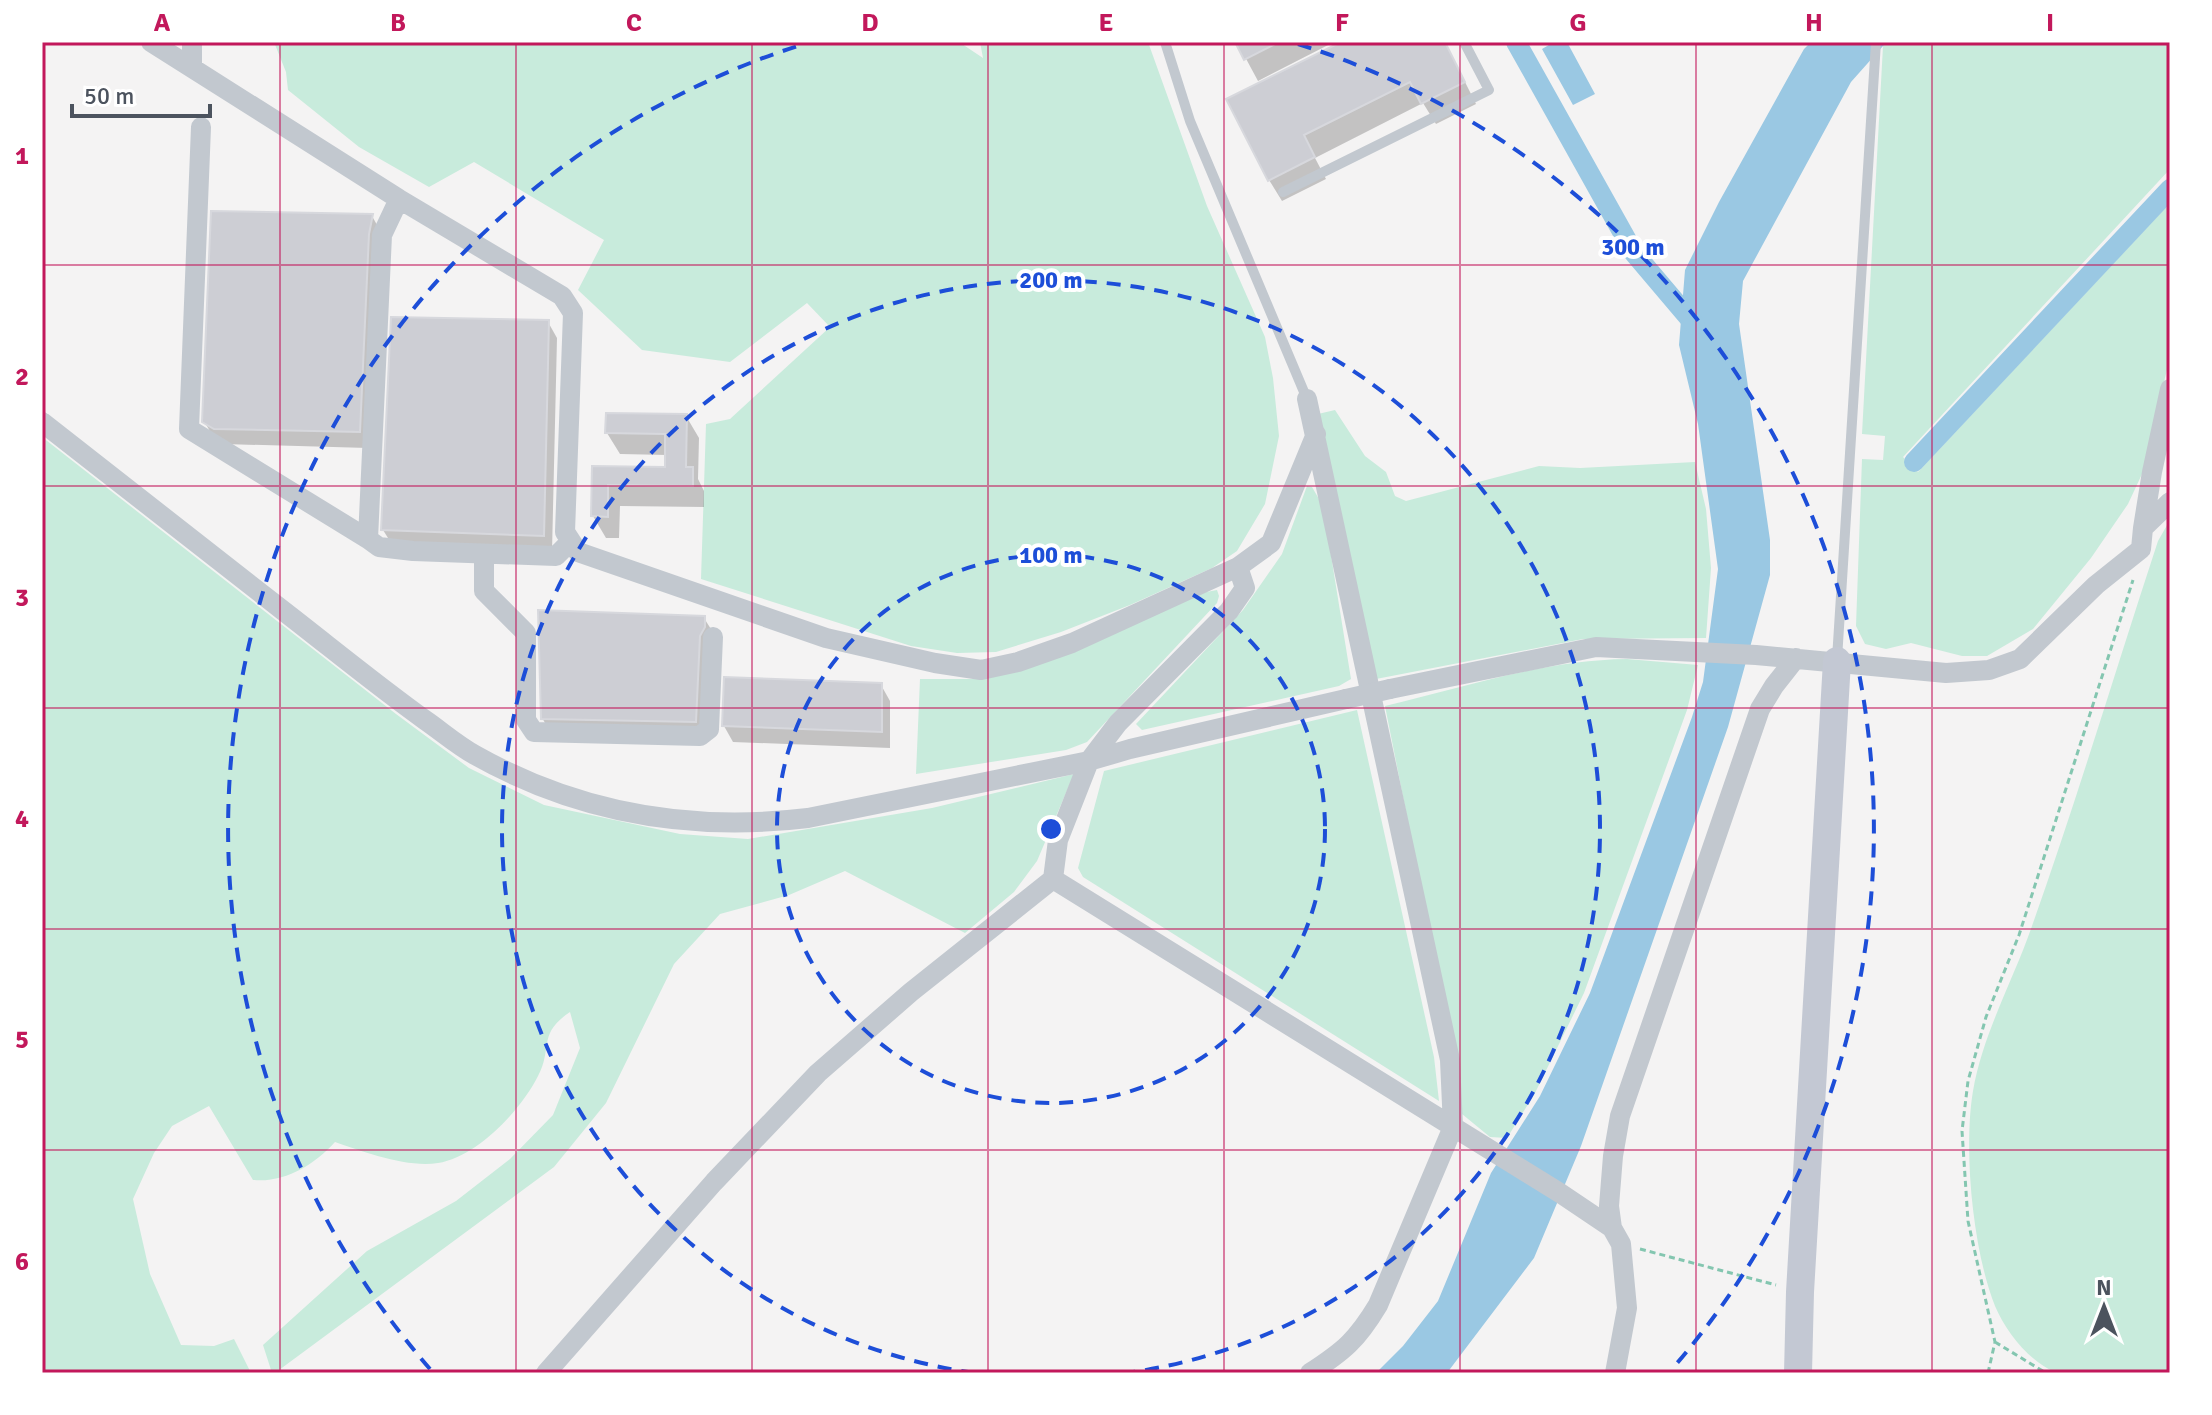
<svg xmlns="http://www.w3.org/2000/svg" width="2212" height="1415" viewBox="0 0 2212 1415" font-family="Signika,sans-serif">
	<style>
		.green { fill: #c8ebdc }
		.water { fill: #9ac8e3 }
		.shadow { fill: #0003 }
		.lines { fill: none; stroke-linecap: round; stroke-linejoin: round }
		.canal { stroke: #9ac8e3; stroke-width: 20 }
		.building { fill: #cdced4; stroke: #d7d8dd; stroke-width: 2 }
		.path { stroke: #84c6b0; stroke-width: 3; stroke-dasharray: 6 4; stroke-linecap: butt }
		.lane { stroke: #c2c8cf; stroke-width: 10 }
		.street { stroke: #c2c8cf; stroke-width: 20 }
		.secondary { stroke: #c3c8d3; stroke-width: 28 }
		.street-bridge { stroke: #c2c8cf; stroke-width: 20 }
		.grid { fill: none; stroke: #c2185b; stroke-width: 2; stroke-opacity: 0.55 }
		.ring { fill: none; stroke: #1d4ed8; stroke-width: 4; stroke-dasharray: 14 10 }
		.centre { fill: #1d4ed8; stroke: #fff; stroke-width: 4 }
		.ring-label { font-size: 24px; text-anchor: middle; font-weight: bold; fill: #1d4ed8; stroke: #fff; stroke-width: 8; stroke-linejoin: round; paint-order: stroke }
		.neatline { fill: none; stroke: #c2185b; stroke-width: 3 }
		.grid-label { font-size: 26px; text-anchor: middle; font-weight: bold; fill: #c2185b }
	</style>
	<rect width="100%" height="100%" fill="#f4f3f3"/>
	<!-- green -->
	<path class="green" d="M274,42H959L983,58L980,42H1148L1207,206L1265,337L1273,378L1279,436L1265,504L1237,551L1212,568L1130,605L1061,632L996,652L957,653L911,646L701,579L706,424L730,419L830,327L807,303L730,362L642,350L578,290L604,240L474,162L429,187L359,147L288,90L286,72Z
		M1889,42H2170V169L1903,457L1918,472L2170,203V357L2142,474L2128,504L2091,558L2033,629L1987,656H1962L1911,643L1886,649L1865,644L1856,626L1862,459L1883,460L1885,436L1862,434L1883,46Z
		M1335,410L1365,456L1386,472L1395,496L1406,501L1539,466L1580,468L1695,462L1706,509L1711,568L1706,638L1583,639L1376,679L1318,414Z
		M42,437L396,714L469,768L544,805L680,834L748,839L932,808L1074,774L1037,861L1014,892L965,933L845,871L789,895L720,914L674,964L606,1103L554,1167L275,1373H272L263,1345L367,1251L456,1201L510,1159L553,1115L580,1048L570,1012C537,1034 553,1048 538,1076C521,1110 477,1157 438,1163C407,1168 364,1152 335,1142C314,1165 285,1183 253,1180L209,1106L172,1126L154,1153L133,1199L150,1274L181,1345L214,1346L234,1339L251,1373H42Z
		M1307,486L1312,487L1323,506L1351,679L1339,686L1142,730L1136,724L1243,610L1282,554Z
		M2170,520V1373C2149,1373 2069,1378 2055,1372C2029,1361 2006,1332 1995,1306C1973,1251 1963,1150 1973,1091C1983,1033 2013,981 2032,926C2077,799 2116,669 2158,541Z
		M1217,590L1219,596L1217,603L1087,742L1066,750L916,774L920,679H984L1201,593Z
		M1627,659L1698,665L1687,710L1584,993L1535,1093L1507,1138L1490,1137L1462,1114L1440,983L1385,706C1464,687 1545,660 1627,659Z
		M1357,710L1434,1057L1439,1101L1083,877L1078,868L1104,771Z"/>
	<!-- water -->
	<path class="water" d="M1554,42H1567L1595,94L1573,105L1542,49Z
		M1811,42H1889L1883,46L1851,82L1743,281L1739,324L1770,540V575L1728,727L1581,1146L1534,1258L1447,1373H1376L1403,1346L1438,1301L1491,1173L1540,1096L1590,993L1692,717L1703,682L1718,569L1698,424L1679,345L1685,270L1719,202L1804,49Z"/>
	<!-- shadow -->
	<path class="shadow" d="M1237,42H1334L1258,81Z
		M1345,42H1445L1476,104L1436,124L1423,103L1315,158L1326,179L1282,201L1269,180Z
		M372,216L381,232L368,448L224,444L214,438L204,421Z
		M548,322L557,338L552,552L393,546L383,530Z
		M686,416L699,438L698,479L704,491V507L620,506L619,538H606L593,516L594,468L667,469V455L620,454L607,433Z
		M704,618L714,634L704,738L552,735L541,716Z
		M881,685L890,701V748L733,742L724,726Z"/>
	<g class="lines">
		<!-- canal -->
		<path class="canal" d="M1516,42L1634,253L1695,325
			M1914,462L2170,189"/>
	</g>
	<!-- building -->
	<path class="building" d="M1235,42H1279L1244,60Z
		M1341,42H1445L1465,82L1421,104L1410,82L1304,135L1315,157L1268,181L1226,99Z
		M211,211L373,214L369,234L360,432L214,429L202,422Z
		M391,317L549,320L544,536L381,530Z
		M606,413L687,414L686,467H693V486L608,485V517L591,516L592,466L665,467V434L605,433Z
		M538,610L705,616V627L700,636L696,722L541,719Z
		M724,677L882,683V732L722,726Z"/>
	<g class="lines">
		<!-- path -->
		<path class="path" d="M1640,1249L1776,1285
			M1995,1342L2046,1373
			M1988,1373L1995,1342L1968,1221L1962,1131L1968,1081L1986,1017L2019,935L2133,580"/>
		<!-- lane -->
		<path class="lane" d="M1165,42L1190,121L1307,399
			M1283,192L1489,90L1464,42
			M1837,659L1876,42"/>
		<!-- street -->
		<path class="street" d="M151,42L399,199L562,296L573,313L565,532L578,552L826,638L935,663L981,670L1018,662L1072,643L1238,567L1271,543L1316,434
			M192,42V68
			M201,127L189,429L368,539
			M399,199L382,235L368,539L379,547L413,551L556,556L571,541
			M1307,399L1450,1060L1453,1127L1378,1305C1357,1340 1344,1351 1310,1373
			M42,422C125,487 208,552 290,616C335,651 379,687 425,720C441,731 457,745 475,755C578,813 691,832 808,818L1089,761L1130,749L1346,699
			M2143,528L2152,472L2170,389
			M484,554V591L526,633V720L534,732L700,736L709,729L713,637
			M1390,689L1596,647L1756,655L1946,673L1989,670L2020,659L2096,585L2141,549L2143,528L2170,502
			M1053,879L1560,1193L1612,1228
			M546,1373L714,1182L818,1073L911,992L1053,879L1058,840L1089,761L1118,723L1229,611L1245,588L1238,567
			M1615,1373L1627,1308L1621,1244L1612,1228L1609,1206L1613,1156L1620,1116L1760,709L1774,686L1796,658"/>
		<!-- secondary -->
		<path class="secondary" d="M1798,1373L1800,1292L1837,661"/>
		<!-- street-bridge -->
		<path class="street-bridge" d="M1346,699L1390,689"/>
	</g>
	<!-- grid -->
	<path class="grid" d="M280,42V1373M516,42V1373M752,42V1373M988,42V1373M1224,42V1373M1460,42V1373M1696,42V1373M1932,42V1373M42,265H2170M42,486H2170M42,708H2170M42,929H2170M42,1150H2170"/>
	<!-- distance rings -->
	<g class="ring">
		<circle cx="1051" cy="829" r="274"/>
		<path d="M975 1373A549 549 0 1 1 1127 1373"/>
		<path d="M430 1369A823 823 0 0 1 804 44M1298 44A823 823 0 0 1 1672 1369"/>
	</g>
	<circle cx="1051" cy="829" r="12" class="centre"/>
	<g class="ring-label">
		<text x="1633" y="255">300 m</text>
		<text x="1051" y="288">200 m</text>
		<text x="1051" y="563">100 m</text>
	</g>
	<!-- border -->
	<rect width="2212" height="1415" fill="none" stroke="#ffffff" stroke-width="88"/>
	<!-- north arrow -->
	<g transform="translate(2104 1307)" stroke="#ffffff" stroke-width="6" paint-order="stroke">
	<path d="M0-6L14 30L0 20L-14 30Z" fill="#4c535e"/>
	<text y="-12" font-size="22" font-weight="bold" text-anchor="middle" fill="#4c535e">N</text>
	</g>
	<!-- scale -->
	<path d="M72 104v12h138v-12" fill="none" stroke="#4c535e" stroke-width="4"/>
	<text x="84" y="104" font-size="24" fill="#4c535e" stroke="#ffffff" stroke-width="6" paint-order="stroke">50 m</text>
	<rect x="44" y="44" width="2124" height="1327" class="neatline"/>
	<g class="grid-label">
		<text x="162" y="31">A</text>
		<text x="398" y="31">B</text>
		<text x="634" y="31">C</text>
		<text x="870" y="31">D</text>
		<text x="1106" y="31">E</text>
		<text x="1342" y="31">F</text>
		<text x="1578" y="31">G</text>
		<text x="1814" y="31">H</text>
		<text x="2050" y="31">I</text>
		<text x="22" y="164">1</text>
		<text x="22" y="385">2</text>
		<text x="22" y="606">3</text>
		<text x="22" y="827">4</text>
		<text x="22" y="1048">5</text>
		<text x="22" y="1270">6</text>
	</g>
</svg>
